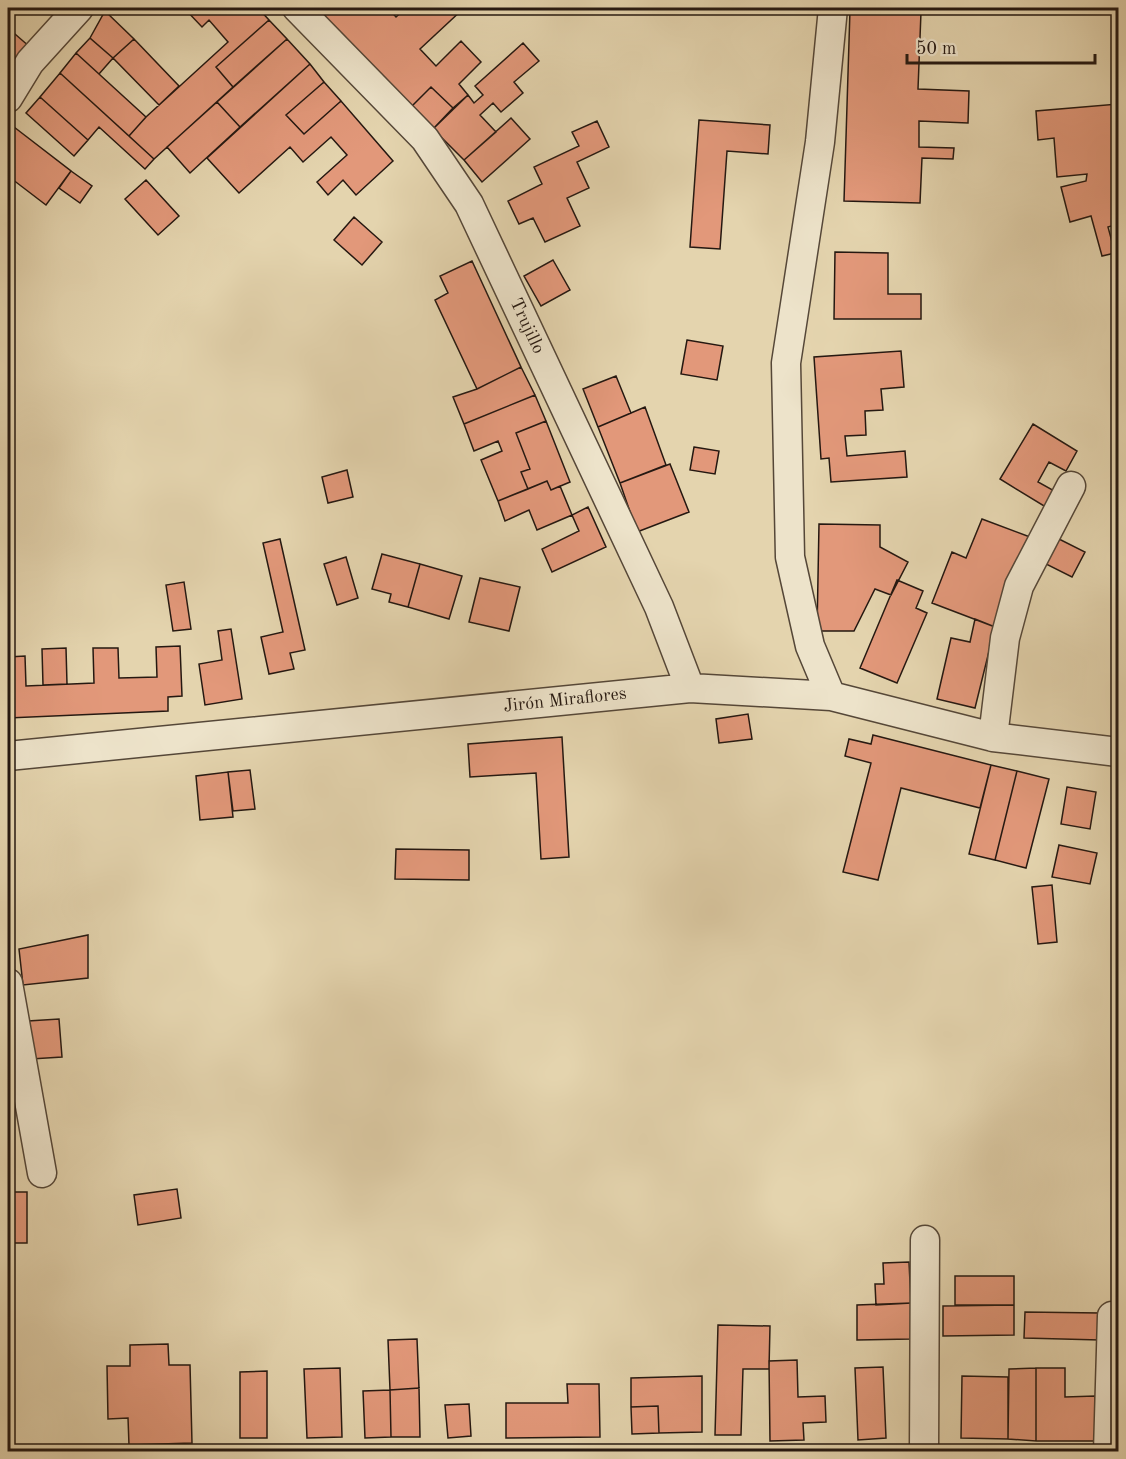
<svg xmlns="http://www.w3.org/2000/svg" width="1126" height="1459" viewBox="0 0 1126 1459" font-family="'Old Standard TT',serif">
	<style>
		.building { fill: #e2987a; stroke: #251811; stroke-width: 1.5 }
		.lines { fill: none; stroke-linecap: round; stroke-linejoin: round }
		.minor-casing { stroke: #554738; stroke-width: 31 }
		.minor { stroke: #ede3ca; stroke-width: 28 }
		.labels { text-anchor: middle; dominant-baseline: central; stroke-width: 4.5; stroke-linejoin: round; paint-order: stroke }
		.street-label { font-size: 18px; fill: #251811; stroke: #ede3ca }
	</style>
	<rect width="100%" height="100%" fill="#e4d4ae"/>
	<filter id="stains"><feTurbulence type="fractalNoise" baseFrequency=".00333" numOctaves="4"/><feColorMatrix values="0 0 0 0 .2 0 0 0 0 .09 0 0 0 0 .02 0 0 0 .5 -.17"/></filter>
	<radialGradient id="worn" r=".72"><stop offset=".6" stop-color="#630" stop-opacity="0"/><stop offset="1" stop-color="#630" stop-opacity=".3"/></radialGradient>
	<!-- building -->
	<path class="building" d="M184,8H258L269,20L216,67L233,87L154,159L129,136L146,117L228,42L209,20L202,27Z
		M333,8H388L396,17L406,8H464L420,49L436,66L461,41L481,62L459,84L468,95L453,108L431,87L411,107L324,16Z
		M850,10L921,12L918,89L969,91L968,123L919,121V147L954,148L953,159L922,158L920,203L844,201Z
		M105,11L134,39L113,58L90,38Z
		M269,20L287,39L233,87L216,67Z
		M8,28L30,47L8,74Z
		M90,38L113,58L99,74L76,53Z
		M134,39L179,86L159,105L113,58Z
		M287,39L310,64L240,127L217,102Z
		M523,43L539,61L514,82L523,93L501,112L493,103L480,115L496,132L464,160L433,129L468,95L474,103L483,95L475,86Z
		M76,53L146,117L129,136L60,73Z
		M310,64L324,82L286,115L304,134L341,101L393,161L356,195L343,180L328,195L317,182L347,155L331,137L303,162L290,147L239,193L207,158Z
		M60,73L154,159L145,169L99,127L88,140L40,97Z
		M324,82L341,101L304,134L286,115Z
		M431,87L453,108L433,129L411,107Z
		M40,97L88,140L74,156L26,113Z
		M217,102L240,127L190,173L167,147Z
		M1118,104V224L1108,227L1115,253L1102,256L1091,216L1070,222L1061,187L1086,181L1087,174L1057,177L1054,138L1038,140L1036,111Z
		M511,118L530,139L482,182L464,160Z
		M699,120L770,125L768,154L727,151L720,249L690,247Z
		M597,121L609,147L577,162L589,188L567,198L580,226L545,242L533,218L519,224L508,201L542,184L534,167L579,146L572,132Z
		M14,127L71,171L46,205L8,176V136Z
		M71,171L92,186L80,203L59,188Z
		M146,180L179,216L158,235L125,199Z
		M354,217L382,242L362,265L334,240Z
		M835,252L888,253V294H921V319H834Z
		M553,260L570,290L541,306L524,276Z
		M472,261L521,367L477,389L435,300L448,293L440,276Z
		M687,340L723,346L717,380L681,374Z
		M901,351L904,387L881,389L883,410L865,411L866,435L845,436L847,456L905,451L907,477L831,482L829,458L821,459L814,357Z
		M521,367L535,395L464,424L453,397L477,389Z
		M616,376L631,413L598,427L583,389Z
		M535,395L546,421L516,433L530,469L521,472L528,489L498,501L481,460L502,451L498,441L474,451L464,424Z
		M645,407L666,465L620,483L598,427Z
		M546,421L570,482L551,490L547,481L528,489L521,472L530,469L516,433Z
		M1033,424L1077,451L1066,471L1049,462L1038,482L1058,493L1049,509L1000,479Z
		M694,447L719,451L715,474L690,470Z
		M670,464L689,512L637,532L620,483Z
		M347,470L353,497L328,503L322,477Z
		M547,481L551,490L560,486L572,515L537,530L529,510L505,521L498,501Z
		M588,507L606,547L552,572L542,549L579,531L572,515Z
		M982,519L1030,537L995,627L932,603L952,552L966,558Z
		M819,524L880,525V547L908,562L891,595L875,589L854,631H817Z
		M1055,537L1085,552L1072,577L1042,562Z
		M280,539L305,650L290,653L294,669L269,674L261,637L283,632L263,543Z
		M382,554L420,564L408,607L389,602L391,594L372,589Z
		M346,557L358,598L337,605L324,564Z
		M420,564L462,576L449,619L408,607Z
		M480,578L520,587L509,631L469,622Z
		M897,580L923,591L916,608L927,613L897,683L860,668Z
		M184,582L191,629L173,631L166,585Z
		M975,619L995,627L975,708L937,699L951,638L970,642Z
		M231,629L242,699L205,705L199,664L222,660L218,631Z
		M180,646L182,696L168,697V711L8,718V657L25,656L26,686L94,683L93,648H118L119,678L157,677L156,647Z
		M66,648L67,684L43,685L42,649Z
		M748,714L752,739L719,743L716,719Z
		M873,735L991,765L980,808L901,788L878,880L843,872L871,763L845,756L849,739L871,744Z
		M562,737L569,857L541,859L536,773L470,777L468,744Z
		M991,765L1017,771L995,860L969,854Z
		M250,770L255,809L233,811L228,772Z
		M1017,771L1049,779L1026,868L995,860Z
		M228,772L233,817L200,820L196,776Z
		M1067,787L1096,792L1090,829L1061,824Z
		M1059,845L1097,853L1090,884L1052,877Z
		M396,849L469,850V880L395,879Z
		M1052,885L1057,942L1038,944L1032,887Z
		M88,935V978L23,985L19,949Z
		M59,1019L62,1057L31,1059L28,1021Z
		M177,1189L181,1218L138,1225L134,1195Z
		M8,1192H27V1243H8Z
		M909,1262L911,1303L876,1305L875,1284H884L883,1263Z
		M955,1276H1014V1305H955Z
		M911,1303V1339L857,1340V1305Z
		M1014,1305V1335L943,1336V1306Z
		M1025,1312L1100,1313V1340L1024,1338Z
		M718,1325L770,1326L769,1369H743L741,1435H715Z
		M417,1339L419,1388L390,1390L388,1340Z
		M168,1344L169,1365H190L192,1443L129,1445L128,1418L108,1419L107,1366H130V1345Z
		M797,1360L798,1397L825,1396L826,1422L803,1423L804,1440L770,1441L769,1361Z
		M883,1367L886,1438L858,1440L855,1368Z
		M340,1368L342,1437L307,1438L304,1369Z
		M1036,1368H1065V1397L1095,1396V1441H1036Z
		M1036,1368V1441L1008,1439L1009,1369Z
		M267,1371V1438H240V1372Z
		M702,1376V1432L659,1433L658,1406L631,1407V1378Z
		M962,1376L1008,1377V1439L961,1438Z
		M567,1384H599L600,1437L506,1438V1403H568Z
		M419,1388L420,1437H391L390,1390Z
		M390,1390L391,1437L365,1438L363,1391Z
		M469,1404L471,1436L448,1438L445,1405Z
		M658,1406L659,1433L632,1434L631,1407Z"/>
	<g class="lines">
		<!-- minor casing -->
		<g class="minor-casing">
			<path id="minor" d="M297,8L425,139L469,204L659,607L690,688
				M8,98L30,62L79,8
				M831,696L810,646L790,557L786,363L820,142L833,8
				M993,737L1005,638L1019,586L1071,486
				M8,756L690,688L831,696L993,737L1118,752
				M8,983L42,1173
				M924,1452L925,1240
				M1108,1452L1112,1316"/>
		</g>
		<!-- minor -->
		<use href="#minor" class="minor"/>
	</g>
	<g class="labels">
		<!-- street labels -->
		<g class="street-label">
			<text transform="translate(527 326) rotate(65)">Trujillo</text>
			<text transform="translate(565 700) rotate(-6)">Jirón Miraflores</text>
		</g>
	</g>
	<!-- margin -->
	<rect width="1126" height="1459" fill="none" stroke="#e4d4ae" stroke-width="30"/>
	<rect x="9" y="9" width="1108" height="1441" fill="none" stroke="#251811" stroke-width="3"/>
	<rect x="15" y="15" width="1096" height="1429" fill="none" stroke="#251811" stroke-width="1.5"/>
	<!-- scale -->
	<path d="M907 54v9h188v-9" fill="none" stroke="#251811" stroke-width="3"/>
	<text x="916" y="54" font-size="18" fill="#251811" stroke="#ede3ca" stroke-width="4.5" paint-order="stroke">50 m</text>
	<rect width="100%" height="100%" filter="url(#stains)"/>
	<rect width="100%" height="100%" fill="url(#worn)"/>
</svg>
